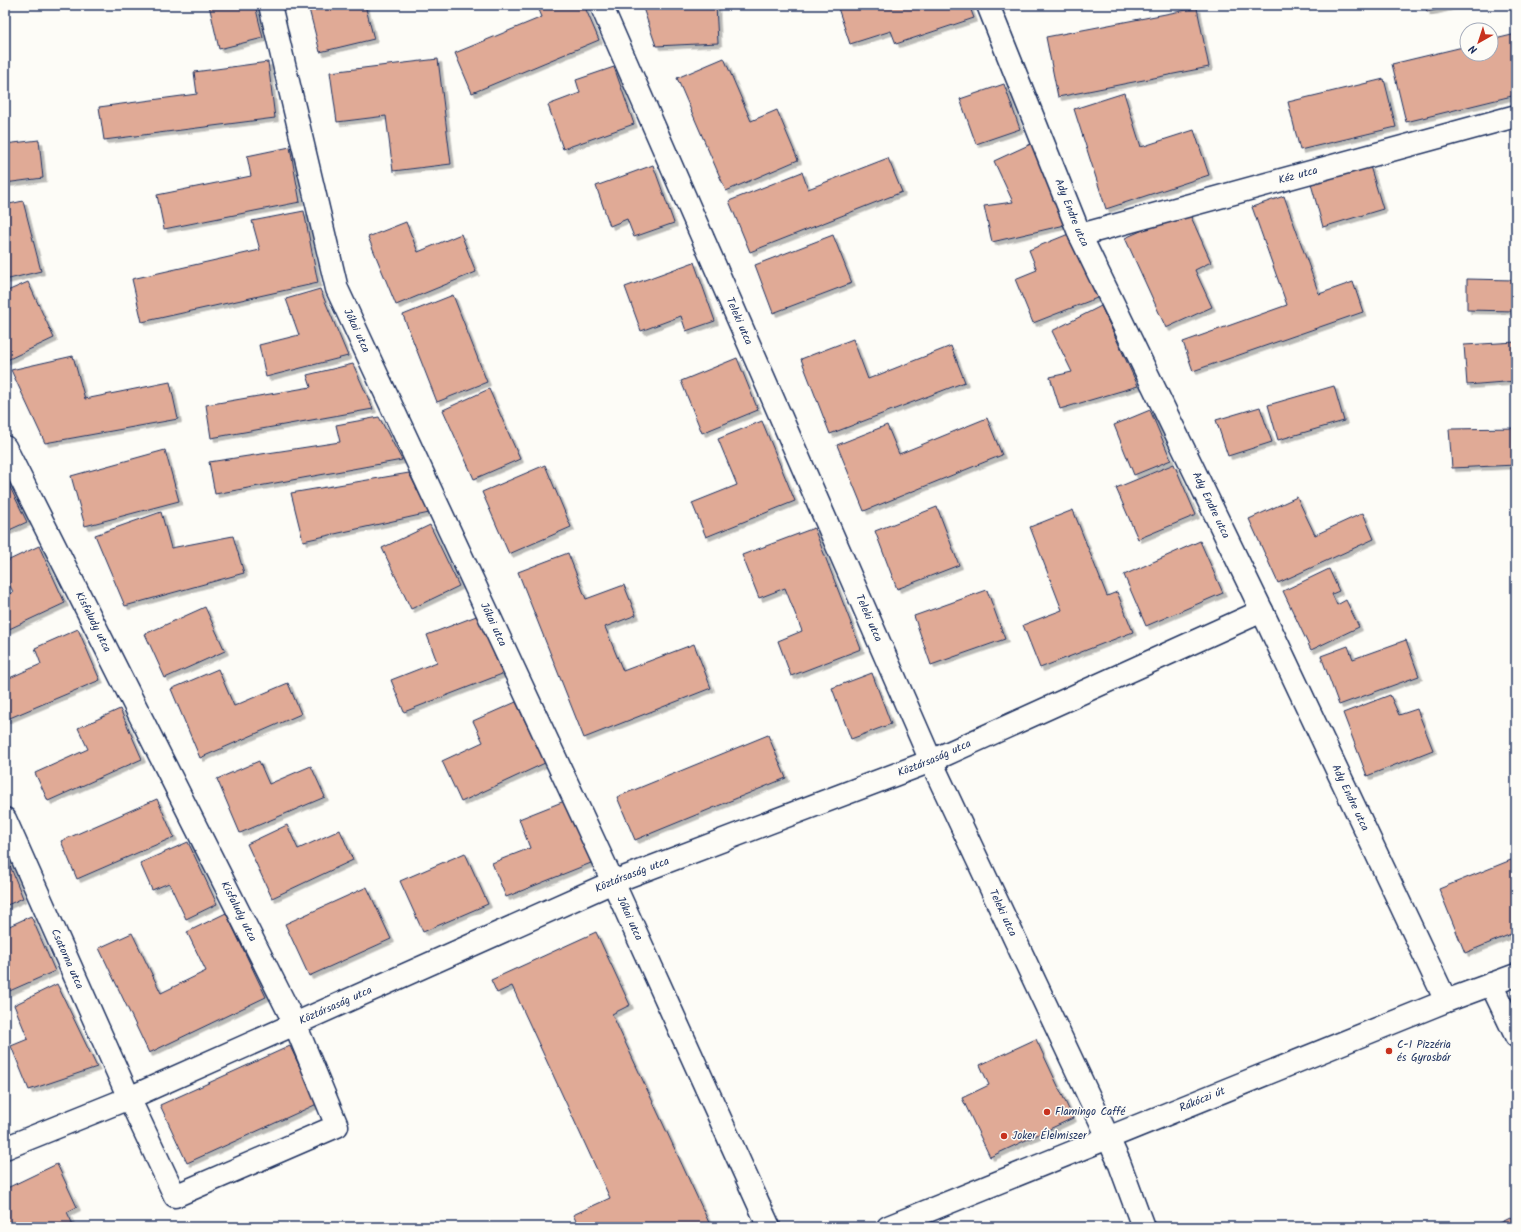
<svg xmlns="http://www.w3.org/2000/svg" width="1521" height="1232" viewBox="0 0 1521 1232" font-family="Kalam,sans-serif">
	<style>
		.building { fill: #e0aa96; stroke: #1b2f5e; filter: url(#shadow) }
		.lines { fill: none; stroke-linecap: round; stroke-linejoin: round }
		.minor-casing { stroke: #1b2f5e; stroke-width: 25 }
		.minor { stroke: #fdfcf7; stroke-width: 22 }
		.poi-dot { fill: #c8321e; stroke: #fdfcf7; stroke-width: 1.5 }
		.labels { text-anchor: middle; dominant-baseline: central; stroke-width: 3; stroke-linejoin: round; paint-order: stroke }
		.street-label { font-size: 11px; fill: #1b2f5e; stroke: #fdfcf7 }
		.poi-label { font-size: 11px; fill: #1b2f5e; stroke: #fdfcf7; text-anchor: start }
	</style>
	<defs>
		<filter id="shadow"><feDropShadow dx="3.5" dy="3.5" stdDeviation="0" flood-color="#0004"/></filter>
	</defs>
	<rect width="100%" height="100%" fill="#fdfcf7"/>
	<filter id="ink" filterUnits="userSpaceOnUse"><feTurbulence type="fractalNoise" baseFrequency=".025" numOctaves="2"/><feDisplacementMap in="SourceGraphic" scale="8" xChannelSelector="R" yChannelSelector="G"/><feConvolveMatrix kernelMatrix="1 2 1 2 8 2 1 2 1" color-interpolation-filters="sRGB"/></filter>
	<g filter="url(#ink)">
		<!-- building -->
		<path class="building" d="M209,5H255L263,38L219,49Z
			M308,5H365L374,39L320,52Z
			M537,5H584L599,40L472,93L455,53L542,17Z
			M642,5H716L718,43L656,46Z
			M837,5H969L974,18L896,44L891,31L850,44Z
			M1425,5H1455L1427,12Z
			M1197,8L1209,67L1058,97L1046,37Z
			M1516,34V95L1406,122L1392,64L1467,46V54H1491V40Z
			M724,58L751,121L777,110L798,160L726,191L677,78Z
			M438,59L451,164L393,171L386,116L337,122L330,72Z
			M268,62L275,118L104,140L99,107L197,94L194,72Z
			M614,67L634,124L563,149L548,105L580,93L576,80Z
			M1384,79L1396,127L1300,150L1288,102Z
			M1004,84L1020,129L976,144L960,99Z
			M1124,93L1141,147L1194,130L1209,175L1106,209L1074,109Z
			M39,140L43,178L5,183V144Z
			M1033,143L1065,225L992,242L984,206L1013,202L994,161Z
			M290,147L300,202L164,229L157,195L251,176L247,156Z
			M888,158L902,192L750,252L729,201L802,172L808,189Z
			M653,165L674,223L634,237L627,219L610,226L596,186Z
			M1370,166L1383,209L1323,227L1311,184Z
			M1284,196L1319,294L1353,282L1363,312L1193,371L1183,342L1287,305L1252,207Z
			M23,201L41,271L5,280V205Z
			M1188,210L1211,262L1195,270L1212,307L1166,328L1125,238Z
			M304,211L318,283L142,322L132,279L260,250L252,221Z
			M406,222L418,252L461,234L476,272L396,305L368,237Z
			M1071,233L1097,298L1033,323L1015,279L1037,270L1029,250Z
			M833,235L852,283L773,313L755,265Z
			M694,262L715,321L686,331L681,316L641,331L625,287Z
			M1467,279L1514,280V311L1467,310Z
			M28,282L54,338L5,361V292Z
			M320,289L348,356L266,377L259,345L299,335L286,299Z
			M453,295L487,382L437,402L403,315Z
			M1101,306L1138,386L1060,409L1050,377L1072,372L1052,331Z
			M853,339L868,379L951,346L965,382L830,434L801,359Z
			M1516,342V381L1467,385L1464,345Z
			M73,356L85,399L170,382L178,419L45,443L11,370Z
			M737,358L758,410L702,433L681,381Z
			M353,364L373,409L211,438L206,405L311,387L307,375Z
			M1334,386L1344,421L1278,440L1268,405Z
			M489,389L520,459L474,479L443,410Z
			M1260,407L1272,442L1228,456L1216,420Z
			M1150,410L1171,460L1134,475L1114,425Z
			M379,417L402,460L215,494L209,462L340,442L336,425Z
			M987,418L1002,455L864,511L837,445L887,425L899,454Z
			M762,421L795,501L706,537L692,503L737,485L718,439Z
			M1516,428V465L1452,468L1449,429Z
			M165,450L179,501L85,526L71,476Z
			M1174,464L1196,515L1138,539L1116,488Z
			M545,465L571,527L509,554L482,492Z
			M409,473L429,513L303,541L291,493Z
			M5,477L27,522L5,532Z
			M1297,497L1315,535L1363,513L1374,539L1278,583L1249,519Z
			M937,507L959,565L897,589L875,531Z
			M1073,510L1107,596L1117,592L1133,632L1040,668L1023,625L1062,610L1030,527Z
			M161,512L171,548L233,536L244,573L125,606L95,535Z
			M430,525L459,586L411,609L382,548Z
			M814,528L861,649L791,676L778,641L802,631L785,588L759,598L742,555Z
			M1200,541L1223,593L1146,626L1124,575Z
			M39,546L65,603L5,631V596L13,592L5,576V562Z
			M568,553L586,599L624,585L636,615L605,627L623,671L694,644L711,688L584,738L518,572Z
			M1329,569L1339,591L1332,594L1337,605L1346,600L1359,627L1311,650L1283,591Z
			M987,590L1005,639L931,665L914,616Z
			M205,607L225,651L165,678L145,634Z
			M479,615L502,674L404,712L391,680L437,662L427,635Z
			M78,629L100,680L5,720V680L41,664L35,648Z
			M1406,640L1419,676L1339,705L1321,656L1348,646L1353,659Z
			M218,669L234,706L288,683L301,714L200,758L171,689Z
			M872,673L891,724L851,739L832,688Z
			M1390,695L1399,715L1417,709L1433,750L1367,776L1343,713Z
			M516,702L545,763L461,802L442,761L483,742L473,721Z
			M120,709L142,759L48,801L35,773L88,749L78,728Z
			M768,735L786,778L635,840L617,797Z
			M259,761L269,784L311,766L325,797L240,833L217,779Z
			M157,799L174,837L77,879L61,841Z
			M567,800L591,863L506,897L492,863L530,848L519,819Z
			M287,825L298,849L340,830L353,860L272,898L247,844Z
			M188,842L217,904L186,919L169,883L152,890L140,863Z
			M5,853L23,898L5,906Z
			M465,853L488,904L423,932L400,881Z
			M1516,858V932L1465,953L1439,889Z
			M367,887L391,939L309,976L285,924Z
			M226,913L266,997L149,1053L99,948L132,933L161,993L206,971L187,932Z
			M31,916L55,971L5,993V960L7,959L5,955V928Z
			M596,932L630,1005L612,1014L711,1227H579L573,1215L610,1198L512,986L497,993L491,980Z
			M57,984L97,1067L29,1090L11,1046L28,1039L14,1005Z
			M1036,1039L1073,1118L990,1157L962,1098L989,1085L980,1065Z
			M290,1046L317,1104L187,1163L160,1105Z
			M57,1164L77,1207L67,1212L74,1227H5V1189Z
			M1516,1215V1227H1492Z"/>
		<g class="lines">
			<!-- minor casing -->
			<g class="minor-casing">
				<g id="minor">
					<path id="s1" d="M270,5L337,289L613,882L769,1227"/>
					<path id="s2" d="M601,5L931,761L1099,1118L1119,1162L1143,1227"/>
					<path id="s3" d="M988,5L1080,235L1262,611L1446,1001"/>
					<path id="s4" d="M1080,235L1516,116"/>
					<path id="s5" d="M5,447L295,1024L337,1126L175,1196L129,1098L5,819"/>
					<path d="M1491,984L1516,1036"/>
					<path id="s6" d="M5,1148L129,1098L613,882L931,761L1262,611"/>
					<path id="s7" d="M888,1227L1446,1001L1516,975"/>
				</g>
			</g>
			<!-- minor -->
			<use href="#minor" class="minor"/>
		</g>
	</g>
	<!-- markers -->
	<g class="poi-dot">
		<circle cx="1389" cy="1051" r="4"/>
		<circle cx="1047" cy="1112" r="4"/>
		<circle cx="1004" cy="1136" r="4"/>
	</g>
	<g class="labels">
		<!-- street labels -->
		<g class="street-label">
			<text stroke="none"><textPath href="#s4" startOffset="226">Kéz utca</textPath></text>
			<text stroke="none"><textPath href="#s3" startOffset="224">Ady Endre utca</textPath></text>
			<text stroke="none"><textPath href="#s2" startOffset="345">Teleki utca</textPath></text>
			<text stroke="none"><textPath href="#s1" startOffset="338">Jókai utca</textPath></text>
			<text stroke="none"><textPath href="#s3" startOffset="548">Ady Endre utca</textPath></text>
			<text stroke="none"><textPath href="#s2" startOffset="669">Teleki utca</textPath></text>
			<text stroke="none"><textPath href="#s5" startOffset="196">Kisfaludy utca</textPath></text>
			<text stroke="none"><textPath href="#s1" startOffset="662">Jókai utca</textPath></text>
			<text stroke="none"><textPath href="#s6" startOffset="1008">Köztársaság utca</textPath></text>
			<text stroke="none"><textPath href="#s3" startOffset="872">Ady Endre utca</textPath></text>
			<text stroke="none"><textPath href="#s6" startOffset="684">Köztársaság utca</textPath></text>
			<text stroke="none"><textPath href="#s5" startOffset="520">Kisfaludy utca</textPath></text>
			<text stroke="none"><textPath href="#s2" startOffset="993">Teleki utca</textPath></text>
			<text stroke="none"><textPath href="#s1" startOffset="986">Jókai utca</textPath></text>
			<text transform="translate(67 959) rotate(66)">Csatorna utca</text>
			<text stroke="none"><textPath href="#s6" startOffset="360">Köztársaság utca</textPath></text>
			<text stroke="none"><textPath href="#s7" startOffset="339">Rákóczi út</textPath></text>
		</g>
		<!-- poi labels -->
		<g class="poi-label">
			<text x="1397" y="1045">C-1 Pizzéria<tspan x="1397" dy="13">és Gyrosbár</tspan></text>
			<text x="1055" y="1112">Flamingo Caffé</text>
			<text x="1012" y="1136">Joker Élelmiszer</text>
		</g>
	</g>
	<!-- margin -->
	<rect width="1521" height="1232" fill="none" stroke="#fdfcf7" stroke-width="20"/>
	<rect x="10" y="10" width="1501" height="1212" fill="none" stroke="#1b2f5e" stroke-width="1.5" filter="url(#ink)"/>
	<!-- north arrow -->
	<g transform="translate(1479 42) rotate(219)"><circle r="19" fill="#fdfcf7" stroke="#a3aaba"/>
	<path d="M0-3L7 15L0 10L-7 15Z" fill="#c8321e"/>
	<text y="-6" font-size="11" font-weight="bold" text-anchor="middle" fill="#1b2f5e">N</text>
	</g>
</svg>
